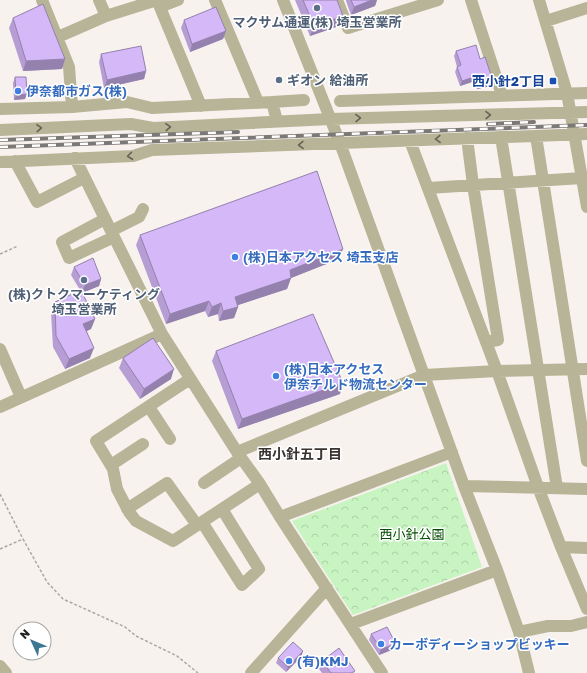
<svg xmlns="http://www.w3.org/2000/svg" width="587" height="673" viewBox="0 0 587 673" font-family="'Golos Text','Noto Sans JP',sans-serif">
	<style>
		.park { fill: url(#park-crowns) }
		.lines { fill: none; stroke-linecap: round; stroke-linejoin: round }
		.path { stroke: #aca7a4; stroke-width: 1.5; stroke-dasharray: 3 2; stroke-linecap: butt }
		.minor { stroke: #b8b497; stroke-width: 12 }
		.rail-casing { stroke: #7c7875; stroke-width: 4 }
		.rail { stroke: #fff; stroke-width: 2.5; stroke-dasharray: 8; stroke-linecap: butt }
		.wall { fill: #b69ed4 }
		.shaded-wall { fill: #9481ad }
		.building { fill: #d4b8f7; stroke: #9481ad }
		.oneway { stroke: #666355 }
		.service-dot { fill: #5c6f8a; stroke: #fff; stroke-width: 1.5 }
		.transit-dot { fill: #1a4fb4; stroke: #fff; stroke-width: 1.5 }
		.shop-dot { fill: #3f7fe0; stroke: #fff; stroke-width: 1.5 }
		.labels { text-anchor: middle; dominant-baseline: central; stroke-width: 3; stroke-linejoin: round; paint-order: stroke }
		.service-label { font-size: 13px; font-weight: bold; fill: #4e5e75; stroke: #fff }
		.transit-label { font-size: 13px; font-weight: bold; fill: #164399; stroke: #fff; text-anchor: end }
		.shop-label { font-size: 13px; font-weight: bold; fill: #366cbe; stroke: #fff; text-anchor: start }
		.park-label { font-size: 13px; fill: #064d02; stroke: #fff }
		.neighbourhood-label { font-size: 14px; font-weight: bold; fill: #393431; stroke: #fff }
	</style>
	<defs>
		<pattern id="park-crowns" width="20" height="18" patternUnits="userSpaceOnUse"><rect width="20" height="18" fill="#c8f4c2"/><path d="M2 6a3 3 0 1 1 6 0M12 15a3 3 0 1 1 6 0" fill="none" stroke="#acd1a6"/></pattern>
	</defs>
	<rect width="100%" height="100%" fill="#f8f2ee"/>
	<!-- park -->
	<path class="park" d="M446,463L482,567L353,615L292,521Z"/>
	<g class="lines">
		<!-- path -->
		<path class="path" d="M0,254L18,246
			M0,494L23,539
			M0,549L23,539L47,582L63,599L125,627L136,636L177,656L198,673"/>
		<!-- minor -->
		<path class="minor" d="M42,0L69,67L72,107
			M99,0L106,16
			M157,0L201,106
			M215,0L258,102
			M283,0L340,143L464,486L497,570L519,632L529,673
			M337,0L348,28L438,0
			M471,0L502,95
			M539,0L567,93L587,207
			M160,7L178,0
			M546,21L587,8
			M58,37L106,16L157,0
			M340,101L587,93
			M272,102L304,100
			M0,109L72,107L127,102L152,108L272,102L277,121
			M0,130L131,124L153,128L330,119L587,112
			M536,136L587,461
			M501,137L557,488
			M467,138L473,185L498,340L486,342
			M410,141L497,371L538,487L561,547L587,609
			M75,158L162,334L237,452L260,484L280,517L382,673
			M15,161L37,202L84,178
			M0,162L133,156L152,150L587,134
			M428,188L582,178
			M105,219L62,242L69,258L114,237
			M111,231L139,217L143,209
			M0,349L21,397
			M190,379L96,441L113,469L117,489L129,512L136,521L173,541L260,484
			M0,407L162,334
			M149,407L170,439
			M237,452L424,375L497,371L587,369
			M111,465L143,444
			M204,483L241,458
			M464,486L587,489
			M127,509L167,483L197,525
			M280,517L452,452
			M202,522L242,585L259,569L222,509
			M561,547L587,548
			M351,624L497,570
			M519,632L548,626H571L587,622
			M0,666L6,673
			M251,673L327,588"/>
		<!-- rail casing -->
		<g class="rail-casing">
			<path id="rail" d="M488,124L534,122
				M0,140L238,132
				M0,147L587,125"/>
		</g>
		<!-- rail -->
		<use href="#rail" class="rail"/>
	</g>
	<!-- wall -->
	<path class="wall" d="M295,0H337L339,26L310,36Z
		M346,0H377L375,6L351,15L346,1Z
		M13,18L65,59L62,69L23,71L9,28Z
		M184,20L226,31L223,39L190,52L181,28Z
		M456,51L480,59L491,86L477,89L475,81L460,86L455,72L457,67L454,56Z
		M101,54L146,71L144,79L104,88L99,62Z
		M15,77L25,99L14,100L13,83Z
		M140,235L339,259L291,278L287,289L238,305V307L234,318L219,321L218,314L208,317L205,311L166,324L136,245Z
		M74,267L101,279L99,286L82,293L95,319L91,329L87,331L90,358L65,369L53,347L51,313L55,302L80,290L71,275Z
		M216,351L340,394L238,429L212,361Z
		M123,358L171,379L140,399L119,368Z
		M371,634L396,644L394,649L379,655L369,640Z
		M301,657L286,672L276,663L278,658Z
		M322,661L355,673H322L319,669Z"/>
	<!-- shaded-wall -->
	<path class="shaded-wall" d="M372,0H377L375,6L351,15L354,7Z
		M343,16L339,26L310,36L314,26Z
		M226,31L223,39L190,52L192,44Z
		M65,59L62,69L23,71L26,61Z
		M146,71L144,79L104,88L107,80Z
		M477,76L475,81L460,86L462,81Z
		M493,81L491,86L477,89L479,84Z
		M27,94L25,99L14,100L16,95Z
		M343,249L339,259L291,278L287,289L232,307L235,297L290,270Z
		M101,279L99,286L82,293L85,285Z
		M209,301L205,311L166,324L170,314Z
		M221,303L218,314L208,317L212,307Z
		M238,307L234,318L219,321L223,311Z
		M95,319L91,329L80,334L83,324Z
		M94,348L90,358L65,369L69,359Z
		M174,369L171,379L140,399L144,389Z
		M343,383L340,394L238,429L242,419Z
		M396,644L394,649L379,655L381,649Z
		M303,651L301,657L286,672L288,667Z"/>
	<!-- building -->
	<path class="building" d="M303,0H337L343,16L314,26Z
		M351,0H372L354,7Z
		M43,4L65,59L26,61L13,18Z
		M216,7L226,31L192,44L184,20Z
		M476,45L480,59L485,57L493,81L479,84L477,76L462,81L457,67L461,65L456,51Z
		M141,46L146,71L107,80L101,54Z
		M15,77H26L27,94L16,95Z
		M317,171L343,249L290,270L291,278L235,297L238,307L223,311L221,303L212,307L209,301L170,314L140,235Z
		M93,258L101,279L85,285L74,267Z
		M81,290L95,319L83,324L94,348L69,359L56,336L55,302Z
		M313,314L343,383L242,419L216,351Z
		M153,338L174,369L144,389L123,358Z
		M387,627L396,644L381,649L371,634Z
		M293,642L303,651L288,667L278,658Z
		M339,648L355,671L351,673H331L322,661Z"/>
	<!-- one-way arrows -->
	<defs><path id="oneway-chevron" d="M-2-3.5L2.5 0L-2 3.5" fill="none" stroke-width="1.6" stroke-linecap="round" stroke-linejoin="round"/></defs>
	<g class="oneway">
		<use href="#oneway-chevron" transform="translate(488 115) rotate(-1)"/>
		<use href="#oneway-chevron" transform="translate(358 118) rotate(-1)"/>
		<use href="#oneway-chevron" transform="translate(168 127) rotate(-3)"/>
		<use href="#oneway-chevron" transform="translate(39 128) rotate(-3)"/>
		<use href="#oneway-chevron" transform="translate(438 139) rotate(178)"/>
		<use href="#oneway-chevron" transform="translate(301 145) rotate(178)"/>
		<use href="#oneway-chevron" transform="translate(130 156) rotate(173)"/>
	</g>
	<!-- markers -->
	<g class="service-dot">
		<circle cx="317" cy="8" r="4"/>
		<circle cx="279" cy="80" r="4"/>
		<circle cx="84" cy="280" r="4"/>
	</g>
	<rect class="transit-dot" x="549" y="77" width="8" height="8" rx="2"/>
	<g class="shop-dot">
		<circle cx="18" cy="91" r="4"/>
		<circle cx="235" cy="257" r="4"/>
		<circle cx="276" cy="376" r="4"/>
		<circle cx="381" cy="644" r="4"/>
		<circle cx="289" cy="661" r="4"/>
	</g>
	<g class="labels">
		<!-- service labels -->
		<g class="service-label">
			<text x="317" y="22">マクサム通運(株) 埼玉営業所</text>
			<text x="287" y="80" text-anchor="start">ギオン 給油所</text>
			<text x="84" y="294">(株)クトクマーケティング<tspan x="84" dy="15">埼玉営業所</tspan></text>
		</g>
		<!-- transit labels -->
		<g class="transit-label">
			<text x="545" y="81">西小針2丁目</text>
		</g>
		<!-- shop labels -->
		<g class="shop-label">
			<text x="26" y="91">伊奈都市ガス(株)</text>
			<text x="243" y="257">(株)日本アクセス 埼玉支店</text>
			<text x="284" y="369">(株)日本アクセス<tspan x="284" dy="15">伊奈チルド物流センター</tspan></text>
			<text x="389" y="644">カーボディーショップビッキー</text>
			<text x="297" y="661">(有)KMJ</text>
		</g>
		<!-- park labels -->
		<g class="park-label">
			<text x="412" y="534">西小針公園</text>
		</g>
		<!-- neighbourhood labels -->
		<g class="neighbourhood-label">
			<text x="300" y="453">西小針五丁目</text>
		</g>
	</g>
	<!-- north arrow -->
	<g transform="translate(32 641) rotate(314)"><circle r="19" fill="#ffffff" stroke="#a7a6a5"/>
	<path d="M0-3L7 15L0 10L-7 15Z" fill="#3d7891"/>
	<text y="-6" font-size="11" font-weight="bold" text-anchor="middle" fill="#23211f">N</text>
	</g>
</svg>
